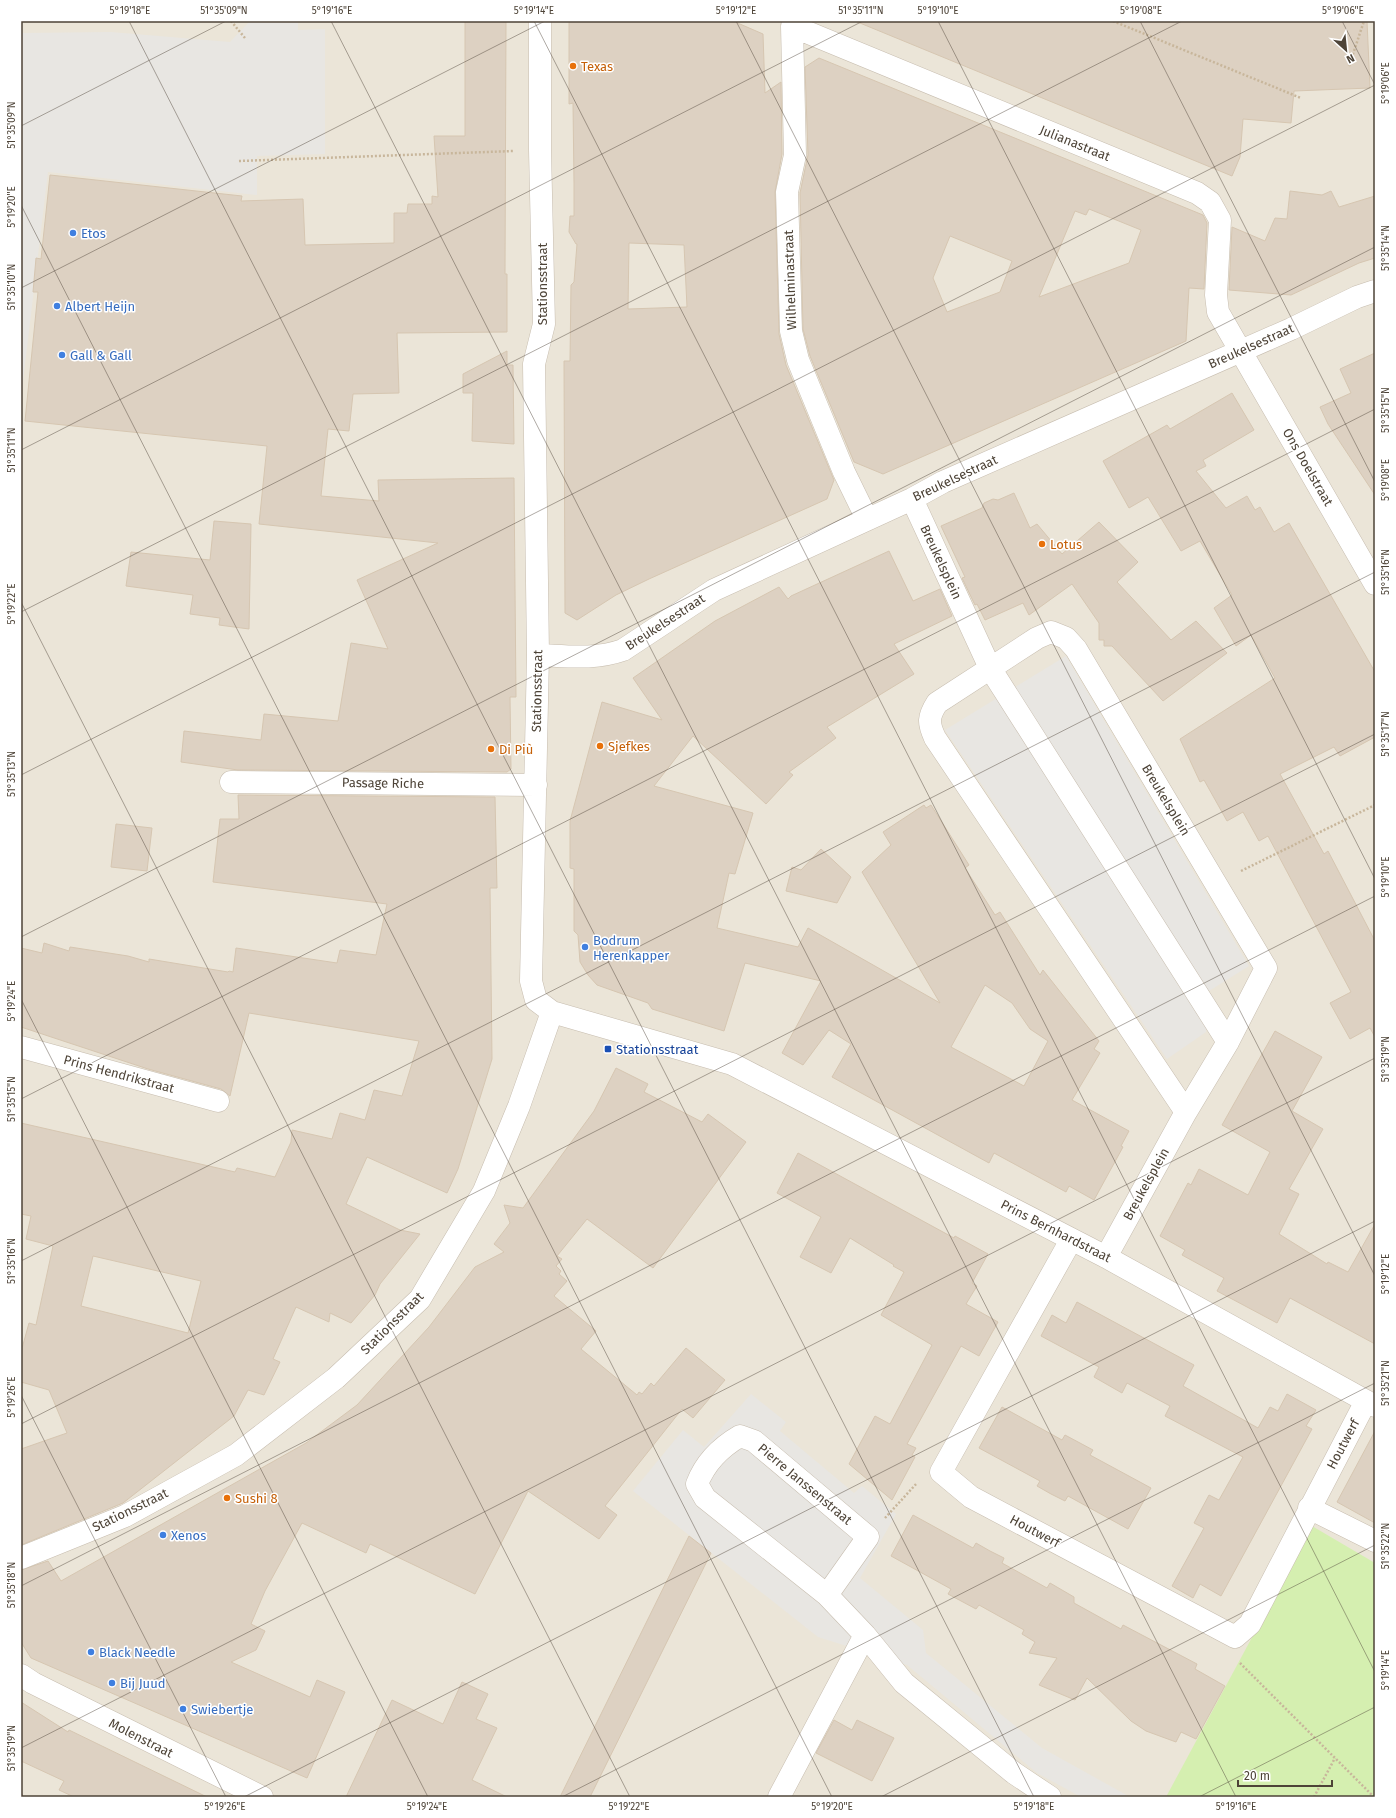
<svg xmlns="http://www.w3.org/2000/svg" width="1396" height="1818" viewBox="0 0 1396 1818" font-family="'Fira Sans',sans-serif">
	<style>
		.residential { fill: #ebe5d8 }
		.green { fill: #d5efb0 }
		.parking { fill: #e8e6e2 }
		.building { fill: #ddd1c2; stroke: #d6c6b1; fill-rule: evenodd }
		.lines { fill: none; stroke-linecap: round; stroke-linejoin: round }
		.minor-casing { stroke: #c7bdaf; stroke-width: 23 }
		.path { stroke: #c8b69b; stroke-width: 2.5; stroke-dasharray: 2 2; stroke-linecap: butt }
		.minor { stroke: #fff; stroke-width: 22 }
		.ticks { fill: none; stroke: #4d4337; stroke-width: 1; stroke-opacity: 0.45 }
		.food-dot { fill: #e8710a; stroke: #fff; stroke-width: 1.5 }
		.shop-dot { fill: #3f7fe0; stroke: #fff; stroke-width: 1.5 }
		.transit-dot { fill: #1a4fb4; stroke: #fff; stroke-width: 1.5 }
		.labels { text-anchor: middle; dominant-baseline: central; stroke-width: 3; stroke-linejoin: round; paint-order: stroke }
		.food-label { font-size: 13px; fill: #c56008; stroke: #fff; text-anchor: start }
		.street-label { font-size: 13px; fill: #4d4337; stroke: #fff }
		.shop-label { font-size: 13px; fill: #366cbe; stroke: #fff; text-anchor: start }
		.transit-label { font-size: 13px; fill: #164399; stroke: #fff; text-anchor: start }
		.neatline { fill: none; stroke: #4d4337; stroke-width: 1.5 }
		.ticks-label { font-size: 10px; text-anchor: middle; fill: #4d4337 }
	</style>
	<rect width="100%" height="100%" fill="#f7f3eb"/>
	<!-- residential -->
	<path class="residential" d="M21,21H1375V1797H21Z"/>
	<!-- green -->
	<path class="green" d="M1312,1526L1375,1563V1797H1166Z"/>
	<!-- parking -->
	<path class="parking" d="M250,21H298V30L325,29V154L257,156V195L48,172L21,398V33L111,32L230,42Z
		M1066,656L1249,966L1209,991L1206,1032L1167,1059L945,730Z
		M751,1394L786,1422L780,1431L854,1493L862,1486L896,1514L860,1578L923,1630L926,1653L1042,1748L1130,1797H1081L1037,1773L907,1665L818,1637L633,1491L683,1430L704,1447Z"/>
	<!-- building -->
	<path class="building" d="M465,21H506L505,274H507V332L397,333L399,393L353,394L349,431L328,429L321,496L379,501L378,480L514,478L516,697H510L511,769L507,772L238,770L181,762L184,731L261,740L264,714L338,721L351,643L388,649L357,580L438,543L259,524L267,446L25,421L38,292H33L36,258L41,259L50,175L242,196L241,201L303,199L305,245L394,243V213H407L408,204H432V196L438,197L434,136H465Z
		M569,21H733L763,34L765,93L781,82L782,154L775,192L779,334L786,365L834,480L827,499L649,579L616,595L577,620L565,613L564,361H570L571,285L574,282L577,244H576L569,232L570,216H574V183L573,103L569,104ZM629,243L684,245L687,307L628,309Z
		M855,21H1367L1370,88L1294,91L1291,123L1243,119L1240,157L1232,176Z
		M819,58L1203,215L1207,223L1204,289L1189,288L1186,341L883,474L854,462L810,356L803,329L800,193L808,155L805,67ZM1089,209L1141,230L1129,263L1039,297L1075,211L1086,215ZM950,236L1012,261L1000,292L947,312L933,278Z
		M1290,191L1322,195L1331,191L1339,207L1375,196V258L1359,263L1291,295L1229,290L1232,227L1265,241L1275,218L1287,219Z
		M507,351V365H513L514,444L472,441L473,393H463V374Z
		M1375,353V495L1328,424L1320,407L1351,393L1340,369Z
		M1232,393L1254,430L1203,460L1206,466L1196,471L1226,508L1247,496L1255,510L1260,507L1274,532L1289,523L1375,672V737L1340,756L1334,747L1280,774L1324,854L1328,851L1375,941V1037L1370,1028L1350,1039L1330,1003L1351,992L1268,836L1259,841L1243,812L1227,821L1204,780L1200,782L1180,739L1275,678L1251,635L1236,646L1214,608L1232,595L1200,541L1181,551L1148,497L1129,508L1103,461L1167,425L1170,429Z
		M1014,493L1030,528L1037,524L1062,554L1099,522L1138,562L1117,582L1171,640L1196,621L1227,653L1163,701L1112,646H1104V640H1099V623L1072,584L1029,615L1023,603L985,620L977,604L975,605L962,578L965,577L941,526L982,508L984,503L993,499L998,500Z
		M214,521L251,524L249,629L219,625L220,618L190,614L193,595L126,586L131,552L210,560Z
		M889,551L913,601L940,589L952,616L894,644L914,674L827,727L836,738L789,772L793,775L766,804L693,736L654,786L753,813L735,874L729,873L717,928L798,947L808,928L940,1003L862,872L891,845L883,832L924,805L926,808L931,805L969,865L965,868L995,915L1000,912L1040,975L1043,970L1099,1041L1094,1049L1100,1053L1072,1100L1129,1131L1121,1146L1123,1147L1094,1200L1069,1186L1066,1192L994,1153L989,1163L832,1077L851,1044L829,1030L803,1065L782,1053L821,981L745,963L724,1031L652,1009L648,1003L597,985L588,975L580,962L578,935L574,931V869L570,868V821L602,702L662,720L633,678L715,621L779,587L788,599L791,596ZM985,985L1012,1003L1030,1029L1048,1041L1024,1086L951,1047Z
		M238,795L495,797L497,888H490L492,1059L458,1169L447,1193L367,1157L346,1204L400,1230L420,1234L380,1284L375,1295L351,1323L330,1313L329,1322L296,1307L273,1359L280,1362L264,1395L248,1390L234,1416L123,1503L21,1545V1449L67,1433L49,1390L21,1382V1352L29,1323L36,1325L53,1246L26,1239L31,1216L21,1214V1123L235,1172L237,1168L275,1177L291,1142L292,1130L332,1139L340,1113L365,1120L374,1090L402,1096L419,1041L249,1013L230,1096L221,1089L148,1069L21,1027V948L42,953L44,943L69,951L70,947L128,956L149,962V959L228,972L229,971L233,972L236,948L337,963L340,950L376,955L387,904L213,882L220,819H239ZM93,1256L201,1281L188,1333L81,1306Z
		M116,824L152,828L147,871L111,867Z
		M821,849L851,877L837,903L786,891L792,867L801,870Z
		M1275,1031L1322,1057L1292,1111L1323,1129L1289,1189L1299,1194L1279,1234L1327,1264L1328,1262L1348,1272L1375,1224V1344L1290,1298L1277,1323L1217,1291L1224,1278L1182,1255L1185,1250L1160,1236L1188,1183L1191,1185L1199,1169L1248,1195L1270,1152L1222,1125Z
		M616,1068L648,1084L644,1092L702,1122L708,1114L746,1142L653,1268L587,1219L557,1256L562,1259L556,1266L561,1271L559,1274L567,1281L554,1296L596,1331L581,1349L637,1395L639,1392L642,1394L651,1383L654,1386L686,1348L725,1380L693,1418L682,1409L605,1506L617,1515L599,1539L528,1491L475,1594L370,1544L366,1553L302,1523L265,1591L251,1624L265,1631L256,1650L231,1662L310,1697L317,1680L345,1692L307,1778L31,1658L21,1642V1570L48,1561L61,1581L306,1443L357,1405L429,1327L475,1267L504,1252L494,1244L510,1223L504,1205L523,1208L594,1111Z
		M798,1153L954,1238L955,1236L988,1254L972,1283L977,1286L966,1304L998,1322L979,1356L961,1346L907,1444L916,1448L912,1455L915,1457L892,1500L849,1464L875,1416L890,1424L932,1345L881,1315L904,1272L893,1266L894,1265L850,1238L831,1273L800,1257L821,1217L777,1193Z
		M1077,1302L1194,1365L1183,1386L1258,1428L1270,1407L1278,1411L1287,1394L1316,1410L1306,1426L1312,1429L1221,1596L1200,1584L1193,1598L1172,1586L1204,1528L1194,1523L1209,1495L1219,1500L1243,1457L1165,1416L1170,1406L1127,1383L1122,1393L1094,1377L1099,1367L1041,1336L1052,1315L1066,1323Z
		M1002,1407L1062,1440L1065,1435L1093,1450L1090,1455L1151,1488L1128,1529L1068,1496L1065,1501L1051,1494L1037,1486L1040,1481L979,1448Z
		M1375,1431V1523L1337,1502Z
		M913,1515L973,1548L976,1543L990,1551L1004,1558L1002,1563L1047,1588L1050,1583L1074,1597V1603L1121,1629L1123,1625L1197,1664L1195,1669L1225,1686L1196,1739L1181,1732L1176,1742L1146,1731L1131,1721L1087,1678L1075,1700L1039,1685L1057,1658L1029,1653L1035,1642L1022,1634L1024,1630L979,1605L976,1609L948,1594L951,1589L891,1556Z
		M689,1536L711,1553L590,1797H560Z
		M462,1682L488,1694L476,1719L497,1728L472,1780L507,1797H346L392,1700L443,1724Z
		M21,1702L68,1732L69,1730L207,1797H74L59,1790L64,1781L21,1761Z
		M834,1720L852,1730L857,1720L894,1738L872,1781L816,1753Z"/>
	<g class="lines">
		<!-- minor casing -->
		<g class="minor-casing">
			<path id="minor" d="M540,21V150L544,324L534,364L538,655L531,981L536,1000L552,1012L732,1064L1106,1257L1375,1406
				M912,499L990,668L1228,1042
				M867,519L844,472L798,360L791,331L787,192L795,155L792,26L1197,193L1210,202L1220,220L1216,295L1218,312L1375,584
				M538,655C567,656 595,660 623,650L714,590L912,499L943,482L1291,329L1357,297L1375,291
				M231,782L536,785
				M21,1047L218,1101
				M1071,1240L941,1472L971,1497L1235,1637L1250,1624L1366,1401
				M1106,1257L1186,1112L1228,1042L1266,968L1076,649L1066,638L1051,632L1037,638L937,703C928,717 928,723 935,738L1186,1112
				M1309,1508L1375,1541
				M21,1558L125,1516L236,1455L336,1378L420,1299L484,1191L519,1106L552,1012
				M827,1595L868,1537L754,1441L740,1436C721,1447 705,1463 697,1484L705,1498L827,1595L865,1635L904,1683L1014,1773L1050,1797
				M21,1675L33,1683L262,1797
				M779,1797L865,1635"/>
		</g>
		<!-- path -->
		<path class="path" d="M231,21L245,38
			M1113,21L1301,98
			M1349,66L1364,21
			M239,161L514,151
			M1241,871L1375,805
			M885,1518L917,1483
			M1240,1663L1374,1797
			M1314,1797L1335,1758"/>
		<!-- minor -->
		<use href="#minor" class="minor"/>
	</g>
	<!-- ticks -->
	<path class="ticks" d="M129,21L1034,1797M331,21L1236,1797M534,21L1375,1672M736,21L1375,1276M938,21L1375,879M1140,21L1375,482M1342,21L1375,85M21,126L226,21M21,205L832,1797M21,288L545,21M21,450L863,21M21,602L630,1797M21,612L1182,21M21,775L1375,85M21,937L1375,247M21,999L428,1797M21,1099L1375,409M21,1261L1375,572M21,1395L226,1797M21,1424L1375,734M21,1586L1375,896M21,1748L1375,1058M21,1792L23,1797M244,1797L1375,1221M562,1797L1375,1383M881,1797L1375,1545M1199,1797L1375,1707"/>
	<!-- markers -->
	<g class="food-dot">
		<circle cx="573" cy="66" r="4"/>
		<circle cx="1042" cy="544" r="4"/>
		<circle cx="600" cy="746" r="4"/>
		<circle cx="491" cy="749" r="4"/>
		<circle cx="227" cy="1498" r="4"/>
	</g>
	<g class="shop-dot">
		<circle cx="73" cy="233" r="4"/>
		<circle cx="57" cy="306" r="4"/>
		<circle cx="62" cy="355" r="4"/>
		<circle cx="585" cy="947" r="4"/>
		<circle cx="163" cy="1535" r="4"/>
		<circle cx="91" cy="1652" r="4"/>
		<circle cx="112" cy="1683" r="4"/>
		<circle cx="183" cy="1709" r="4"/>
	</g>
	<rect class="transit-dot" x="604" y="1045" width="8" height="8" rx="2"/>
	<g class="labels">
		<!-- food labels -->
		<g class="food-label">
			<text x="581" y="66">Texas</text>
			<text x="1050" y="544">Lotus</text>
			<text x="608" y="746">Sjefkes</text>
			<text x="499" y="749">Di Più</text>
			<text x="235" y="1498">Sushi 8</text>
		</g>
		<!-- street labels -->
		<g class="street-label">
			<text transform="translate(1075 143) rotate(22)">Julianastraat</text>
			<text transform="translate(790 280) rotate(-92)">Wilhelminastraat</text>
			<text transform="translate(542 284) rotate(-90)">Stationsstraat</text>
			<text transform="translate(1251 346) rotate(-24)">Breukelsestraat</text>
			<text transform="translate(1308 467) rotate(60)">Ons Doelstraat</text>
			<text transform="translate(955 478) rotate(-25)">Breukelsestraat</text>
			<text transform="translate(941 562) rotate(65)">Breukelsplein</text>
			<text transform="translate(665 622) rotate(-33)">Breukelsestraat</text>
			<text transform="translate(537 691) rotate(-89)">Stationsstraat</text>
			<text transform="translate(383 783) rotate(1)">Passage Riche</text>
			<text transform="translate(1166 800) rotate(59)">Breukelsplein</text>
			<text transform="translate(119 1074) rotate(15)">Prins Hendrikstraat</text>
			<text transform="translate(1146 1184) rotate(-61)">Breukelsplein</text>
			<text transform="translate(1056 1231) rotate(27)">Prins Bernhardstraat</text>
			<text transform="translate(392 1323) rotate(-45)">Stationsstraat</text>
			<text transform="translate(1343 1444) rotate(-62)">Houtwerf</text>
			<text transform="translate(805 1484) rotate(40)">Pierre Janssenstraat</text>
			<text transform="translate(130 1510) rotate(-26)">Stationsstraat</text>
			<text transform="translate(1035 1531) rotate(28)">Houtwerf</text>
			<text transform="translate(141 1738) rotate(27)">Molenstraat</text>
		</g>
		<!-- shop labels -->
		<g class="shop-label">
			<text x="81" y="233">Etos</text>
			<text x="65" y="306">Albert Heijn</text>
			<text x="70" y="355">Gall &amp; Gall</text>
			<text x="593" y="940">Bodrum<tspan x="593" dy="15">Herenkapper</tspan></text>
			<text x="171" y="1535">Xenos</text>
			<text x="99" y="1652">Black Needle</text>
			<text x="120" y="1683">Bij Juud</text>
			<text x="191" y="1709">Swiebertje</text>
		</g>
		<!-- transit labels -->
		<g class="transit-label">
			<text x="616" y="1049">Stationsstraat</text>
		</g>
	</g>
	<!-- border -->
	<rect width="1396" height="1818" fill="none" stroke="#ffffff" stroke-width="44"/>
	<!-- north arrow -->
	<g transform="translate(1346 50) rotate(153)" stroke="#ffffff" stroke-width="3" paint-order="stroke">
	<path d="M0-3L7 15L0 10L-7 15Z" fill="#4d4337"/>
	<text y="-6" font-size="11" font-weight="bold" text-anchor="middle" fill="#4d4337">N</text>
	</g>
	<!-- scale -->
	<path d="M1238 1780v6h94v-6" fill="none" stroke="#4d4337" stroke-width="2"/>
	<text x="1244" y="1780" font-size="12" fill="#4d4337" stroke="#ffffff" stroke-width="3" paint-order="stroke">20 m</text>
	<rect x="22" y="22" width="1352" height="1774" class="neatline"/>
	<g class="ticks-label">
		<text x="130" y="14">5°19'18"E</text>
		<text x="224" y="14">51°35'09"N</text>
		<text x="332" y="14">5°19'16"E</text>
		<text x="534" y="14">5°19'14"E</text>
		<text x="736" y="14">5°19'12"E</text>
		<text x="861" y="14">51°35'11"N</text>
		<text x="938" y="14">5°19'10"E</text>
		<text x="1141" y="14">5°19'08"E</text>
		<text x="1343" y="14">5°19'06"E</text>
		<text transform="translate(1385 83) rotate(-90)" y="4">5°19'06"E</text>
		<text transform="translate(11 125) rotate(-90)" y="4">51°35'09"N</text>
		<text transform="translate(11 207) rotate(-90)" y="4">5°19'20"E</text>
		<text transform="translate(1385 248) rotate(-90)" y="4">51°35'14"N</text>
		<text transform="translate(11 287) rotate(-90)" y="4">51°35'10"N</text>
		<text transform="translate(1385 410) rotate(-90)" y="4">51°35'15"N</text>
		<text transform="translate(11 450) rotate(-90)" y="4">51°35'11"N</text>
		<text transform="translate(1385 480) rotate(-90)" y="4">5°19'08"E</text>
		<text transform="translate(1385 572) rotate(-90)" y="4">51°35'16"N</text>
		<text transform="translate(11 604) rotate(-90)" y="4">5°19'22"E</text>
		<text transform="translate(1385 734) rotate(-90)" y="4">51°35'17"N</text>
		<text transform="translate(11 774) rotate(-90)" y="4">51°35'13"N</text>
		<text transform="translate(1385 877) rotate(-90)" y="4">5°19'10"E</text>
		<text transform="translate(11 1001) rotate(-90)" y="4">5°19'24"E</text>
		<text transform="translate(1385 1059) rotate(-90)" y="4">51°35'19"N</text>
		<text transform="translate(11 1099) rotate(-90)" y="4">51°35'15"N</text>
		<text transform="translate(11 1261) rotate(-90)" y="4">51°35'16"N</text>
		<text transform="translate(1385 1274) rotate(-90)" y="4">5°19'12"E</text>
		<text transform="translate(1385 1383) rotate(-90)" y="4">51°35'21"N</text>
		<text transform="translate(11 1397) rotate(-90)" y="4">5°19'26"E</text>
		<text transform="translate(1385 1546) rotate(-90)" y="4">51°35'22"N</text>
		<text transform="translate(11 1585) rotate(-90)" y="4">51°35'18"N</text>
		<text transform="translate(1385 1670) rotate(-90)" y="4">5°19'14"E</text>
		<text transform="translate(11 1748) rotate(-90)" y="4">51°35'19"N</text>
		<text x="225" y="1810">5°19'26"E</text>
		<text x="427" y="1810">5°19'24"E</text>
		<text x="629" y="1810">5°19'22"E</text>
		<text x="832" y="1810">5°19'20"E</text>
		<text x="1034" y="1810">5°19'18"E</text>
		<text x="1236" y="1810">5°19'16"E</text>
	</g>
</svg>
